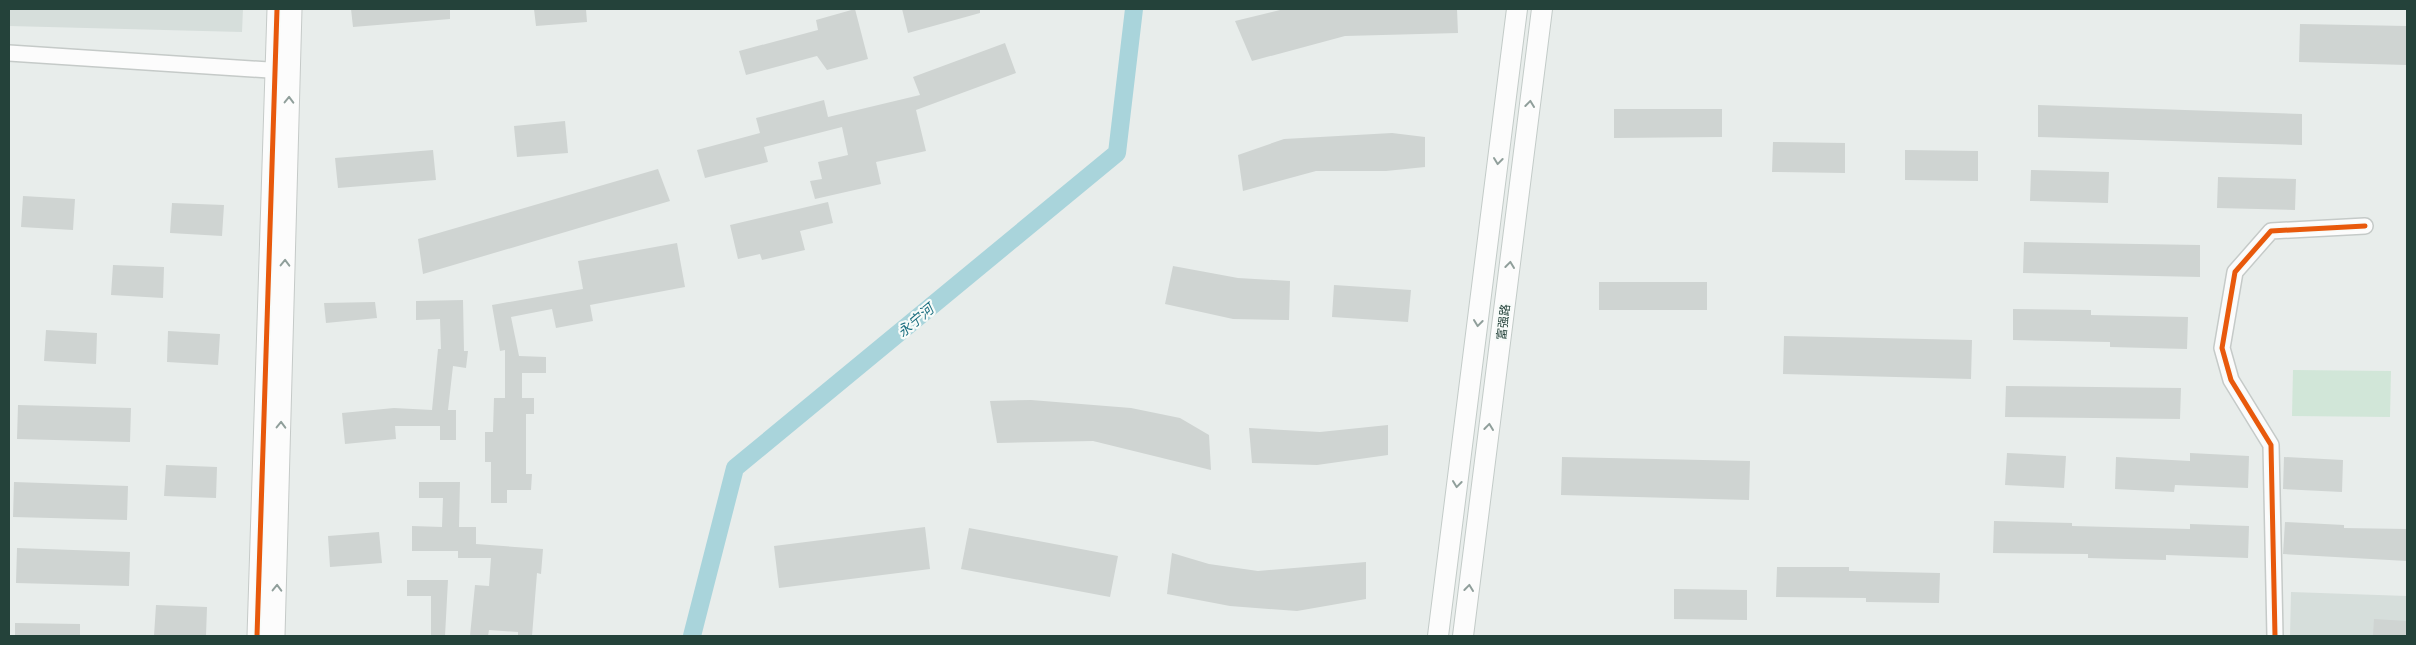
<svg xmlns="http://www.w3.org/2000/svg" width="2416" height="645" viewBox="0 0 2416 645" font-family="Lato,'Noto Sans SC',sans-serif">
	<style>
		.built { fill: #d6dedb }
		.green { fill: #d1e6d8 }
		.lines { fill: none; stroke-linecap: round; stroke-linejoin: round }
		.canal { stroke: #a9d4db; stroke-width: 18 }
		.building { fill: #cfd4d2 }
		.minor-casing { stroke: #c5cac8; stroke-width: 18 }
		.tertiary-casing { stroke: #c5cac8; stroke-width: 21 }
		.secondary-casing { stroke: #c3cbc8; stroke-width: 22 }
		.minor { stroke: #fcfcfc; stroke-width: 15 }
		.tertiary { stroke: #fcfcfc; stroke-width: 19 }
		.secondary { stroke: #fcfcfc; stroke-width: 20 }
		.cycleway-casing { stroke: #f7fbf9; stroke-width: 8 }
		.cycleway { stroke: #e8590c; stroke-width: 5 }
		.oneway { stroke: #909f9b }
		.labels { text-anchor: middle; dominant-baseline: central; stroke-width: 4.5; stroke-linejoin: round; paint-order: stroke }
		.street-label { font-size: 12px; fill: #24423a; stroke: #f7fbf9 }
		.water-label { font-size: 14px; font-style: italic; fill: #1c6f80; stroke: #f7fbf9 }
	</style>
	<rect width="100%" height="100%" fill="#e8edeb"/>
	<!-- built -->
	<path class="built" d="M9,9H243L242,32L9,26Z
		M2291,592L2407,596V636H2290Z"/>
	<!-- green -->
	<path class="green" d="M2293,370L2391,371L2390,417L2292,416Z"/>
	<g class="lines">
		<!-- canal -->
		<path class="canal" d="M692,636L735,468L1117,153L1134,9"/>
	</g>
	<!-- building -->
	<path class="building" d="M351,9H450V19L353,27Z
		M534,9H586L587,22L536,26Z
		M855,9L868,59L827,70L817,56L746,75L739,51L818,30L816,20Z
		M902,9H980V13L908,33Z
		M1284,9H1457L1458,33L1345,36L1252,61L1235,21Z
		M2300,24L2407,26V65L2299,62Z
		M1005,43L1016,73L916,110L926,151L876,162L881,184L815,199L810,181L822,179L818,162L848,155L842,127L764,147L768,162L705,178L697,150L760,133L756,118L824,100L828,117L920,95L913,77Z
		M2038,105L2302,114V145L2038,137Z
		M1614,109H1722V137L1614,138Z
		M565,121L568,153L517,157L514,126Z
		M1392,133L1425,137V167L1386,171H1316L1243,191L1238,155L1284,139Z
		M1773,142L1845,143V173L1772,172Z
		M433,150L436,180L338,188L335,158Z
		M1905,150L1978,151V181L1905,180Z
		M658,169L670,201L423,274L418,239Z
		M2031,170L2109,172L2108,203L2030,201Z
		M2218,177L2296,179L2295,210L2217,208Z
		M23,196L75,199L73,230L21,227Z
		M828,202L833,223L800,231L805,250L762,260L760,254L738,259L730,225Z
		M172,203L224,205L222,236L170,233Z
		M2024,242L2200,245V277L2023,273Z
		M677,243L685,287L590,305L593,321L556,328L552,309L511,317L519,356L546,357V373H522V398H534V414H526V474H532L531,490H507V503H491V462H485V432H493L494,398H505V350L500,351L492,305L583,289L578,261Z
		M113,265L164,267L163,298L111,295Z
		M1173,266L1238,278L1290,281L1289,320L1233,319L1165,304Z
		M1599,282H1707V310H1599Z
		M1334,285L1411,290L1408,322L1332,317Z
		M463,300L464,351H468L466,368L453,366L448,410H456V440H440V426H395L396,439L345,444L342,413L394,408L432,410L438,349H441L440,319L416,320V301Z
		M375,302L377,318L326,323L324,303Z
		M2013,309L2091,310V315L2188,317L2187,349L2110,347V342L2013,340Z
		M46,330L97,333L96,364L44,361Z
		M168,331L220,334L218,365L167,362Z
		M1784,336L1972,340L1971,379L1783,374Z
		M2006,386L2181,388L2180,419L2005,417Z
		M1031,400L1131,408L1180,418L1209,435L1211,470L1093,441L997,443L990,401Z
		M18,405L131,408L130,442L17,439Z
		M1388,425V455L1317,465L1252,463L1249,428L1320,432Z
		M2007,453L2066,456L2064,488L2005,485Z
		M2190,453L2249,456L2248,488L2175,485L2174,492L2115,489L2116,457L2190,461Z
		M1562,457L1750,461L1749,500L1561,495Z
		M2284,457L2343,460L2342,492L2283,489Z
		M166,465L217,467L216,498L164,496Z
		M14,482L128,486L127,520L13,517Z
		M419,482H460L459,527H476V544L543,549L541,574L537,573L532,636H518V632L489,630L488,636H470L475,585L489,586L491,558H458V551H412V526L442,527L443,498H419Z
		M1994,521L2072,523V526L2190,529V524L2249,526L2248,558L2166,555V560L2088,558V554L1993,553Z
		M2285,522L2344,525V528L2407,529V561L2283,554Z
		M925,527L930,569L779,588L774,546Z
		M969,528L1118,556L1110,597L961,569Z
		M379,532L382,563L330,567L328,536Z
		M17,548L130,552L129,586L16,583Z
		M1172,553L1209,564L1258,571L1366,562V599L1297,611L1230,606L1167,594Z
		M1777,567H1849V571L1940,573L1939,603L1866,602V598L1776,597Z
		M407,580H448L445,636H431V596H407Z
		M1674,589L1747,590V620L1674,619Z
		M156,605L207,607L206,636H154Z
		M2374,619L2407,621V636H2373Z
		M15,623L80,624V636H15Z"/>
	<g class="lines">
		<!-- minor casing -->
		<g class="minor-casing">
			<path id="minor" d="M9,53L284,71
				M2275,636L2271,445L2231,380L2222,348L2235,272L2271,231L2365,226"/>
		</g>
		<!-- tertiary casing -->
		<g class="tertiary-casing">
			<path id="tertiary" d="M257,636L277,9
				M275,636L292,9"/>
		</g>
		<!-- secondary casing -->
		<g class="secondary-casing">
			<path id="secondary" d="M1438,636L1517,9
				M1463,636L1542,9"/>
		</g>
		<!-- minor -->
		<use href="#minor" class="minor"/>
		<!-- tertiary -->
		<use href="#tertiary" class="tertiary"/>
		<!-- secondary -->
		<use href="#secondary" class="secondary"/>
		<!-- cycleway casing -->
		<g class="cycleway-casing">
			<path id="cycleway" d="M257,636L277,9
				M2275,636L2271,445L2231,380L2222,348L2235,272L2271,231L2365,226"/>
		</g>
		<!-- cycleway -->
		<use href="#cycleway" class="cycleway"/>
	</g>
	<!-- one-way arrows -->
	<defs><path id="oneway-chevron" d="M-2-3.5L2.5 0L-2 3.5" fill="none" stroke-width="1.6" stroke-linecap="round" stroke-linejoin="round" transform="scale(1.25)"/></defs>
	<g class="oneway">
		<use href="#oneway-chevron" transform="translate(289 100) rotate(-89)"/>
		<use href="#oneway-chevron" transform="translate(1530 104) rotate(-83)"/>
		<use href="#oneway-chevron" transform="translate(1498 161) rotate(97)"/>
		<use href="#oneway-chevron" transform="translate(285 263) rotate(-89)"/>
		<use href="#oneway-chevron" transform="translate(1510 265) rotate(-83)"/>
		<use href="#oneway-chevron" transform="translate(1478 323) rotate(97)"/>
		<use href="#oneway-chevron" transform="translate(281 425) rotate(-89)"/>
		<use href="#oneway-chevron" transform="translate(1489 427) rotate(-83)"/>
		<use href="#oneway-chevron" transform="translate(1457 484) rotate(97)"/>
		<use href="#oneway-chevron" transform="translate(277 588) rotate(-89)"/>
		<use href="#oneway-chevron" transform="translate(1469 588) rotate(-83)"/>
	</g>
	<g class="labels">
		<!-- street labels -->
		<g class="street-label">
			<text transform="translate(1503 322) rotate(-83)">富强路</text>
		</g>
		<!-- water labels -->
		<g class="water-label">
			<text transform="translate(915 320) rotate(-40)">永宁河</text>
		</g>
	</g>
	<!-- border -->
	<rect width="2416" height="645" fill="none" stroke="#24423a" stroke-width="20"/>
</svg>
